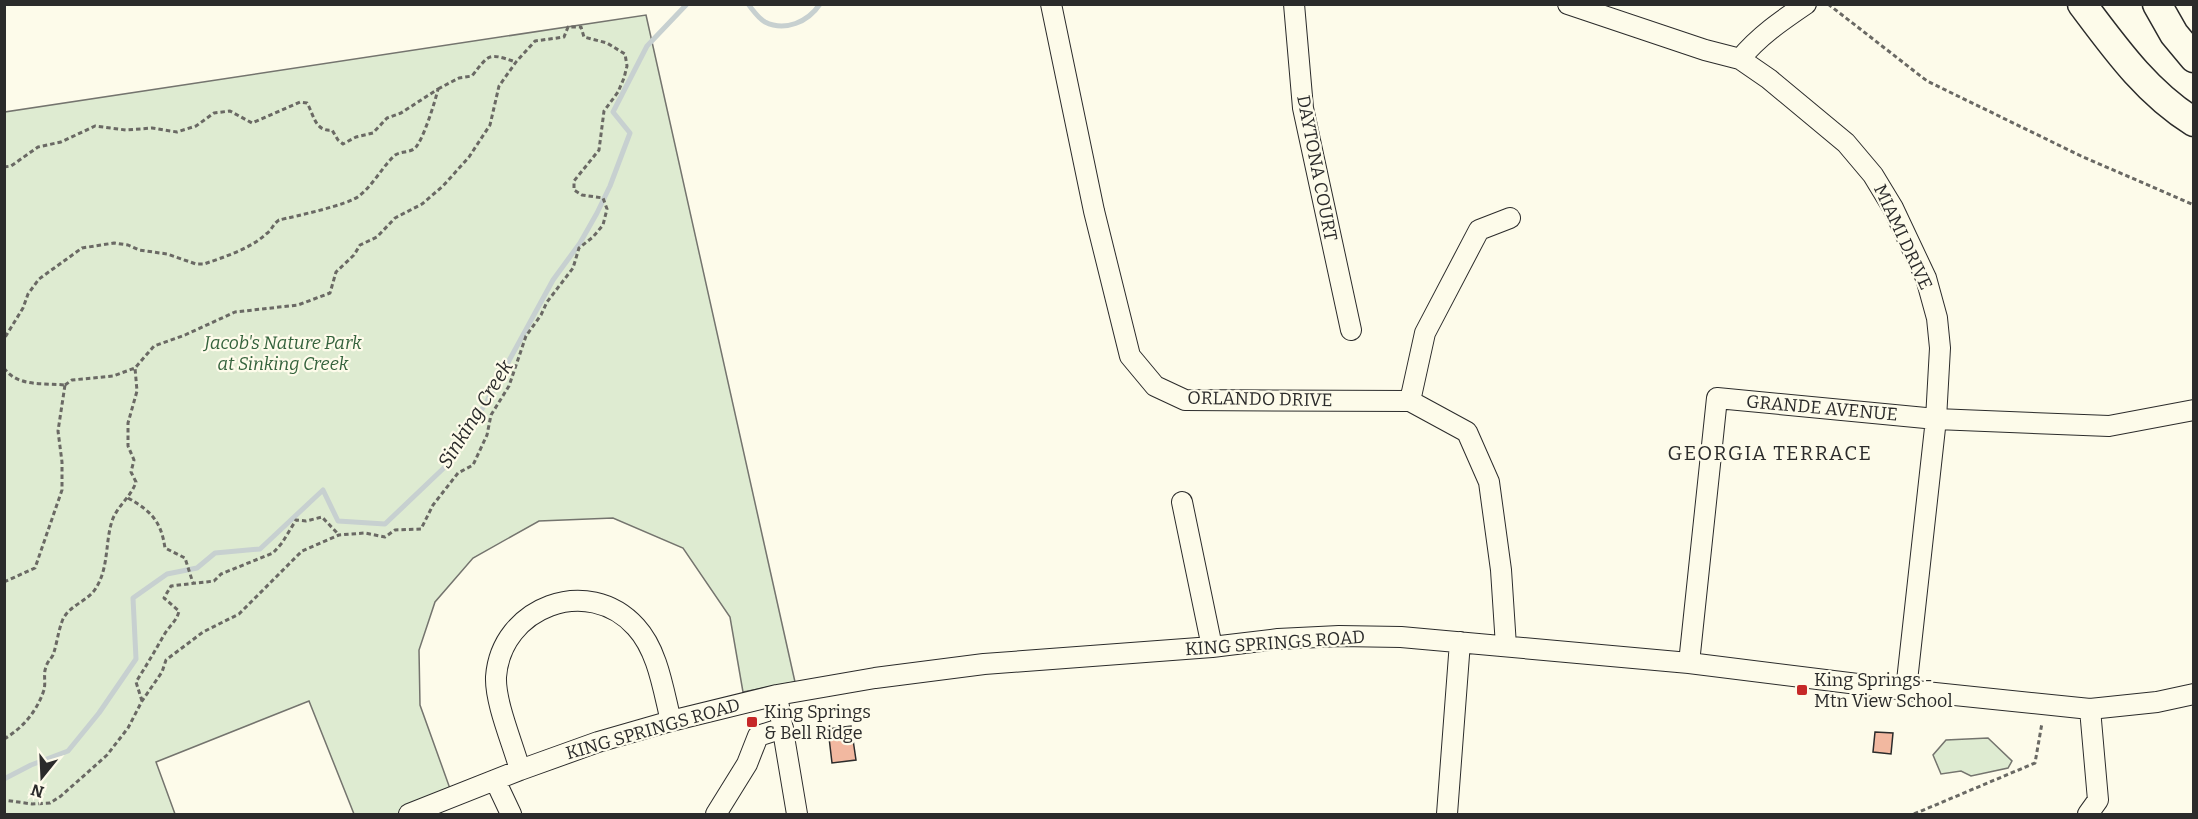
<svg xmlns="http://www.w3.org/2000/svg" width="2198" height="819" viewBox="0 0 2198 819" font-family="Bitter,serif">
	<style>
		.green { fill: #deebd1; stroke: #74746e; stroke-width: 1.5 }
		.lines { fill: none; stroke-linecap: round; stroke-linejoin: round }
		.stream { stroke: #c7d0d0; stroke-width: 5 }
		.building { fill: #f2b8a0; stroke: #2b2b2b; stroke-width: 1.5 }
		.minor-casing { stroke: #2b2b2b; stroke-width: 22 }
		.highway-casing { stroke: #2b2b2b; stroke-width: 31 }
		.path { stroke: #6a6964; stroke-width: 3; stroke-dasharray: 4.5 3; stroke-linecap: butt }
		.minor { stroke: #fdfbea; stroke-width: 20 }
		.highway { stroke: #fdfbea; stroke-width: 28 }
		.poi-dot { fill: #c62828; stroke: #fdfbea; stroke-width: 2 }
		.labels { text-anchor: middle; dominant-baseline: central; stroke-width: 4.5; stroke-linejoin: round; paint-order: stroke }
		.street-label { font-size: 18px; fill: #2b2b2b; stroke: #fdfbea }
		.park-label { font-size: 18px; font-style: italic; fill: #34623c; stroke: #fdfbea }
		.poi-label { font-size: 18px; fill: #2b2b2b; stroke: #fdfbea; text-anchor: start }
		.water-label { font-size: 20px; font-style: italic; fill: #2b2b2b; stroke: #fdfbea }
		.neighbourhood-label { font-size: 20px; letter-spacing: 1.5px; fill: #2b2b2b; stroke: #fdfbea }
	</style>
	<rect width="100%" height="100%" fill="#fdfbea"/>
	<!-- green -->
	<path class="green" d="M646,15L795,682L743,692L730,617L683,548L613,518L539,521L473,558L435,602L419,650L420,705L453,797L409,814H354L309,701L156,762L175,814H5V112Z
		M1988,738L2012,761L2008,768L1971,776L1961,771L1941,774L1933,755L1946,740Z"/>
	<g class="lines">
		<!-- stream -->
		<path class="stream" d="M748,4C753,10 758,18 765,22C785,32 808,22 820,4
			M4,779L31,765L68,751L99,713L136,659L133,598L167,574L197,568L215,553L260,549L323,490L338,521L385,524L448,464L487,401L553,280L580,243L597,213L610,186L630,133L613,112L647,46L687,4"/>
	</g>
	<!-- building -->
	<path class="building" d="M851,726L856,760L832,763L828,729Z
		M1875,732L1893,733L1891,754L1873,752Z"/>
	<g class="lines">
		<!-- minor casing -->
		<g class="minor-casing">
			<path id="minor" d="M1051,4L1094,211L1130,356L1155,386L1185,400L1410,401L1467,432L1489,482L1501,570L1506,646
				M1294,4L1303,108L1351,330
				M1568,4L1705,50L1740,59L1769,79L1846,143L1873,175L1893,208L1926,278L1937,318L1940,348L1936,419L1906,690
				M1740,59C1759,36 1781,21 1806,4
				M1410,401L1425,333L1479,230L1510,218
				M1182,502L1212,647
				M1689,663L1717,398L1936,419L2109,426L2194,410
				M777,695L797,814
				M520,770C513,744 495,703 496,677C501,607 588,574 636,627C658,651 663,689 671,721
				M495,780L511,814
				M409,814L520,770L598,742L671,721L777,695L875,678L984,664L1212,647L1278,639L1339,636L1401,637L1689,663L1906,690L2090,709L2157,702L2194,694
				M716,814L747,764L758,736L783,728
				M1447,814L1460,642
				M2088,814L2098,800L2090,709"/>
		</g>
		<!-- highway casing -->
		<g class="highway-casing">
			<path id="highway" d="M2082,4C2115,48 2147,93 2194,122
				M2157,4L2174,34L2194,58"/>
		</g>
		<!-- path -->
		<path class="path" d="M1828,4L1927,81L2081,156L2194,205
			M438,89L459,78L472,76C490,53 488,53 516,62
			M4,167L11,166L38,147L61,142L95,126L126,130L152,128L177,132L196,126L214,113L230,111L252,123L300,102L307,103C314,115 315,132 332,130L338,140L343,144L356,137L373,133L387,118L401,113L438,89C436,99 422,144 414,149C408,153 398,151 393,157C381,169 373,185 359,196C348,205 296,216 279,220C273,224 272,230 266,234C250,249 224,257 204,264H196L167,254L139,250L128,245L114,243L82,248L39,279L28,294L23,308L4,339
			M4,368C17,387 44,383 65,385
			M65,385L72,380L113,376L135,368
			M128,498C151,511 161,521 165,548L185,558L193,583
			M4,582L35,568L62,490V462L58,431L65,385
			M142,701L136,682C146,666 155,651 164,635C169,626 177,621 179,611L164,598L171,586L214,581L221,574L273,553L282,543L296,520L306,521L322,517L339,535
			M4,739C23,728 37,711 44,690C46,682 43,674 46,667C47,662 51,659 53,655C57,644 58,631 63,619C70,605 88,601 96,588C109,567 105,543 112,521C117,506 131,497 136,482L131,472L134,460L128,446V423L137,391L135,368L154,346L185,335L235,312L298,305L330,293L336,272L354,255L360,245L377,237L395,218L422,204L443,186L469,157L490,125L499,86L516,62L535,41L564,37L568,27H581L584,37L607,43L625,54L627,66L624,78L618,92L604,111L599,150L574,181V190L582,195L603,198L607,209L603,225L593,237L579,248L573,268L547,302L541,315L526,336L509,386L491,415L487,435L473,465L458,473L433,505L421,529L395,530L385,537L365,533L339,535L302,551L239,614L203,632L166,660L162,672L142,701L128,728L107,755L61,796L50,803L32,804L4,800
			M1914,814L2035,763L2042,723"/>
		<!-- minor -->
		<use href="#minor" class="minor"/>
		<!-- highway -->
		<use href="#highway" class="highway"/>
	</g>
	<!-- markers -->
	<g class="poi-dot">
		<rect x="1796" y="684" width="12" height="12" rx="3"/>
		<rect x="746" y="716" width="12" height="12" rx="3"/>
	</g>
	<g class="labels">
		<!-- street labels -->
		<g class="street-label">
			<text transform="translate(1317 168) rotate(79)">DAYTONA COURT</text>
			<text transform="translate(1903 237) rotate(65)">MIAMI DRIVE</text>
			<text transform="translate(1260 399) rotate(1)">ORLANDO DRIVE</text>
			<text transform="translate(1822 408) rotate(5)">GRANDE AVENUE</text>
			<text transform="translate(1275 643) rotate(-4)">KING SPRINGS ROAD</text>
			<text transform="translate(653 729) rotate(-16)">KING SPRINGS ROAD</text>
		</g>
		<!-- park labels -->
		<g class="park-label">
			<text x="283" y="343">Jacob's Nature Park<tspan x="283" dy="21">at Sinking Creek</tspan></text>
		</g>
		<!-- poi labels -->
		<g class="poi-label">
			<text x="1814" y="680">King Springs -<tspan x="1814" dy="21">Mtn View School</tspan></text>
			<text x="764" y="712">King Springs<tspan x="764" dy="21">&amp; Bell Ridge</tspan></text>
		</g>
		<!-- water labels -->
		<g class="water-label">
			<text transform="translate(475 414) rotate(-58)">Sinking Creek</text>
		</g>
		<!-- neighbourhood labels -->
		<g class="neighbourhood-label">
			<text x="1770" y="453">GEORGIA TERRACE</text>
		</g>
	</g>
	<!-- border -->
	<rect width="2198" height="819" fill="none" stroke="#2b2b2b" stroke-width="12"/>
	<!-- north arrow -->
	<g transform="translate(42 777) rotate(198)" stroke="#fdfbea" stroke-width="4.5" paint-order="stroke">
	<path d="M0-4.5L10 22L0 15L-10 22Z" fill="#2b2b2b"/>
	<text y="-9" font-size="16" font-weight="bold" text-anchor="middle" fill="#2b2b2b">N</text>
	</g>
</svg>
